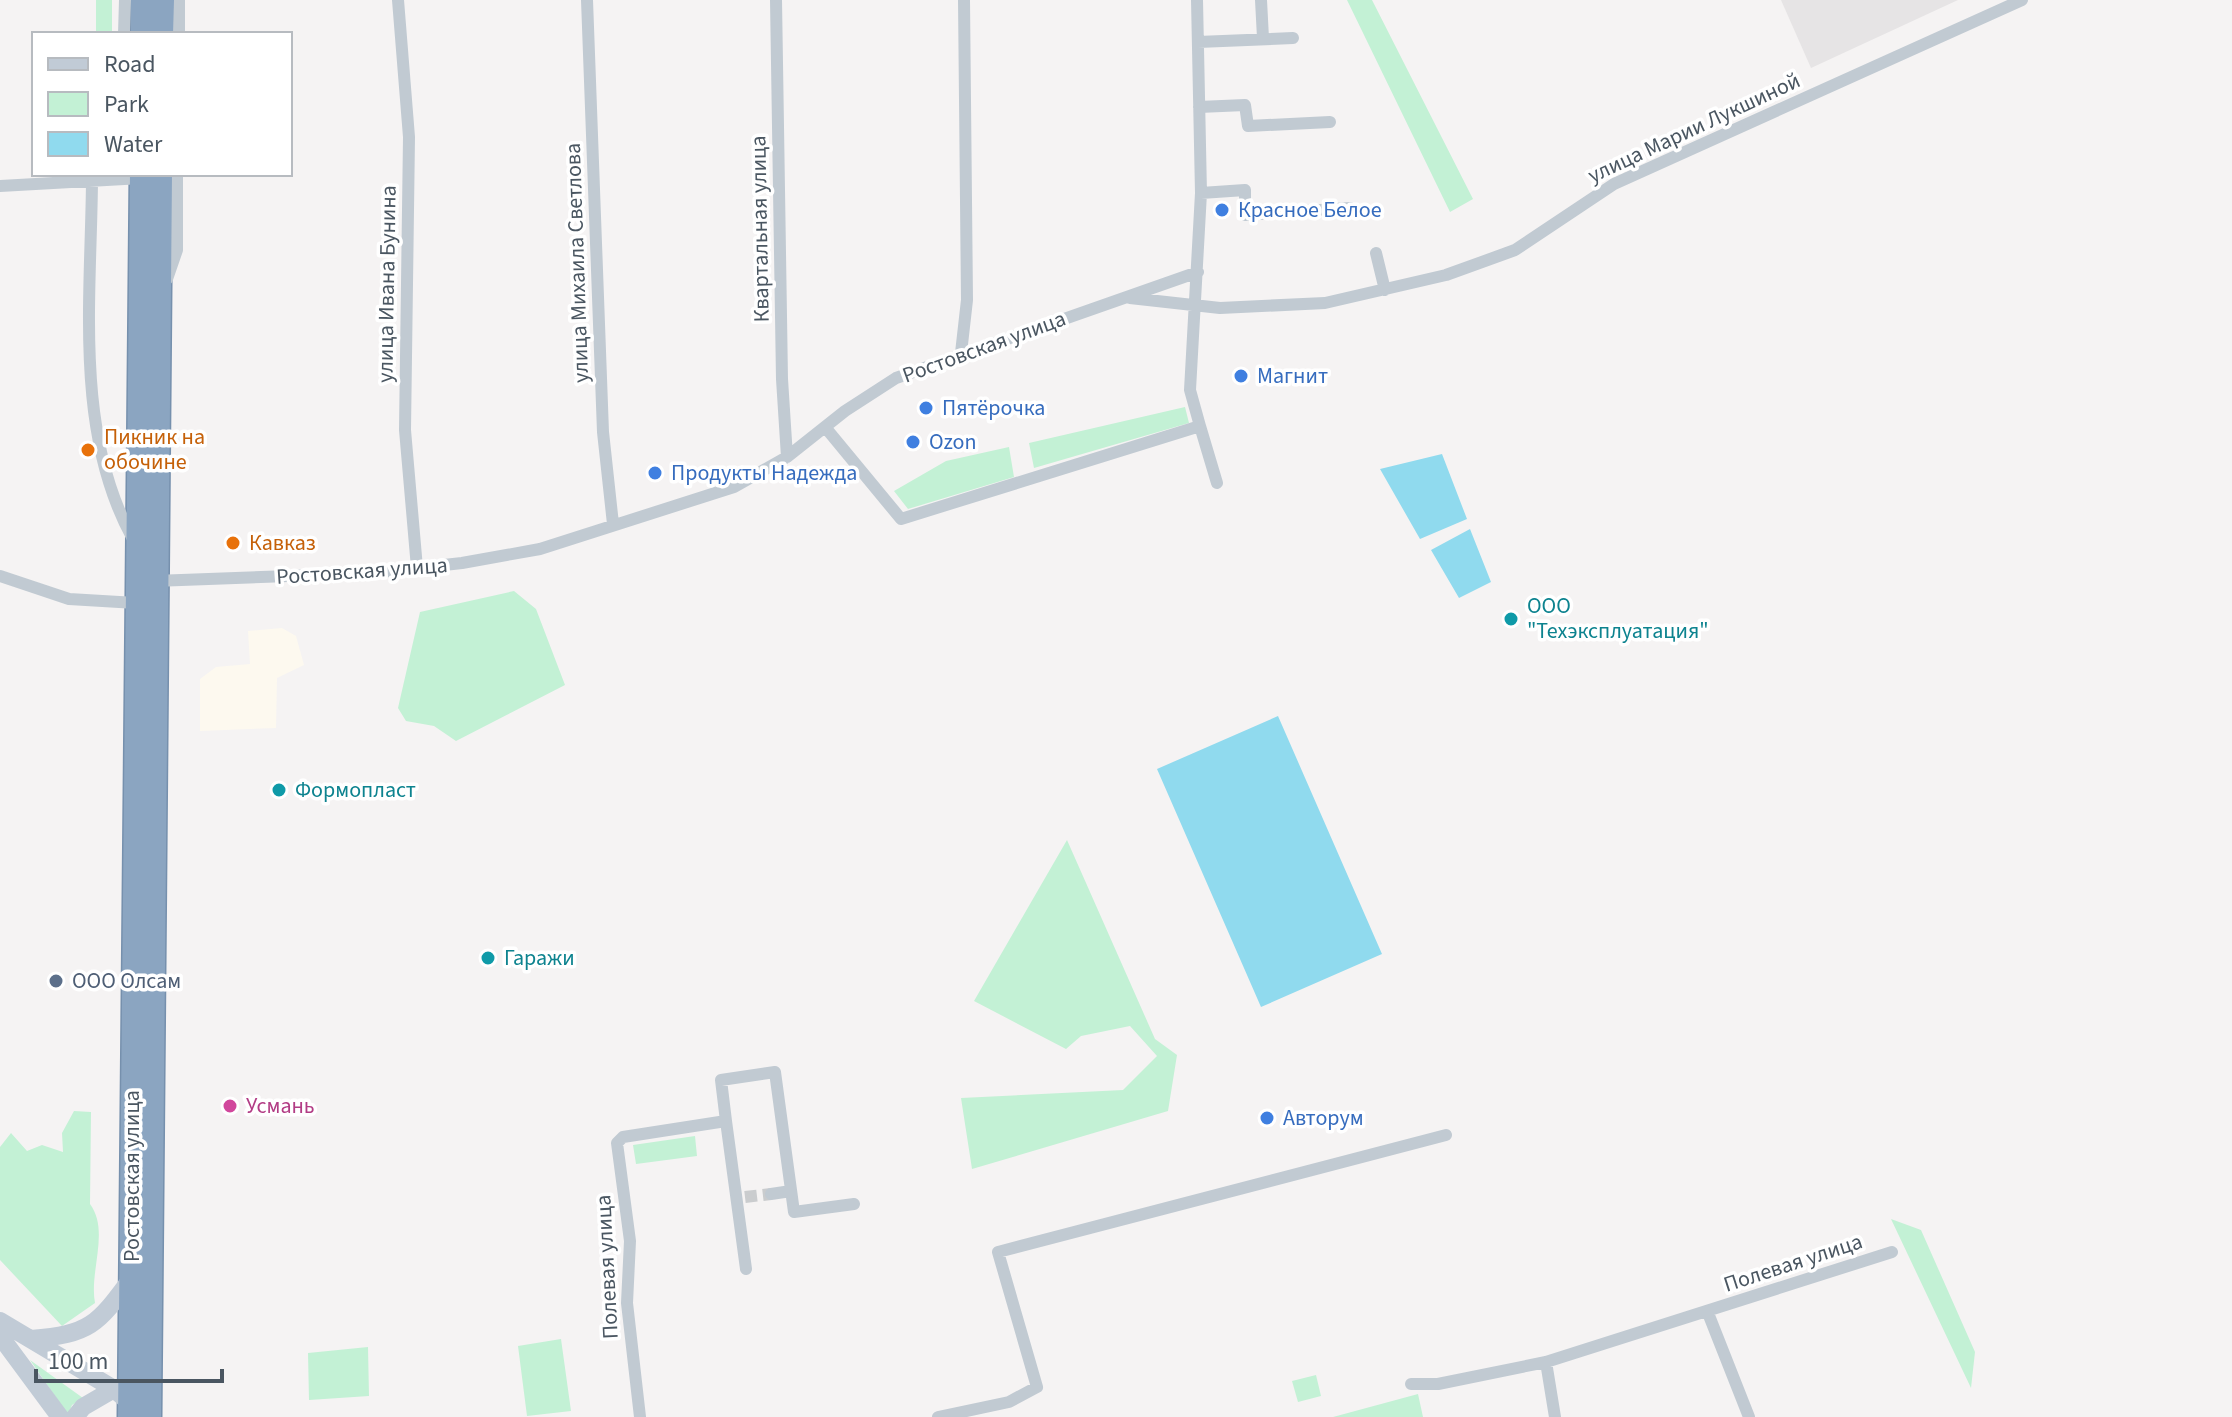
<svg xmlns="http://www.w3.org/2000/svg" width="2232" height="1417" viewBox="0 0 2232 1417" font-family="'Source Sans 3',sans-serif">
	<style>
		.commercial { fill: #fdf9ef }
		.education { fill: #e6e4e5 }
		.green { fill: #c3f1d5 }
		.water { fill: #90daee }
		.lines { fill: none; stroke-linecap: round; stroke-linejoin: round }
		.street-tunnel { stroke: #caccce; stroke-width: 12; stroke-dasharray: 12 6; stroke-linecap: butt }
		.highway-casing { stroke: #7690ad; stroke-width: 27 }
		.street { stroke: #c1cad2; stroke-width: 12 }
		.secondary { stroke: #c1cbd6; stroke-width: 18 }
		.highway { stroke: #8ba5c1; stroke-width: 24 }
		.shop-dot { fill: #3f7fe0; stroke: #fff; stroke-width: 3 }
		.food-dot { fill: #e8710a; stroke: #fff; stroke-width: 3 }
		.culture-dot { fill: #0f9aa8; stroke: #fff; stroke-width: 3 }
		.service-dot { fill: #5c6f8a; stroke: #fff; stroke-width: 3 }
		.hotel-dot { fill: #d1479c; stroke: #fff; stroke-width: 3 }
		.labels { text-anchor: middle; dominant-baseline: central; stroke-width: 7; stroke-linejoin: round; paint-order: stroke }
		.street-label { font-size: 22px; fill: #4a5661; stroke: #fff }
		.shop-label { font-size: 22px; fill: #366cbe; stroke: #fff; text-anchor: start }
		.food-label { font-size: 22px; fill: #c56008; stroke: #fff; text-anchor: start }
		.culture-label { font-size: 22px; fill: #0d838f; stroke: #fff; text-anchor: start }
		.service-label { font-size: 22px; fill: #4e5e75; stroke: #fff; text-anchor: start }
		.hotel-label { font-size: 22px; fill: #b23c85; stroke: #fff; text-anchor: start }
	</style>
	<rect width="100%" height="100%" fill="#f5f3f3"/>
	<!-- commercial -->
	<path class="commercial" d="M282,628L296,636L304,665L277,678L276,728L200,731V679L216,667L250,664L248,631Z"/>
	<!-- education -->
	<path class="education" d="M1781,0H1958L1811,68Z"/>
	<!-- green -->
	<path class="green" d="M96,0H112V34H96Z
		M1347,0H1372L1473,199L1450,212Z
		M1185,407L1189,423L1034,468L1029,443Z
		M1009,447L1014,477L908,509L894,491L946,461Z
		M514,591L536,609L565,685L456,741L434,726L406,721L398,708L420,612Z
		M1067,840L1155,1039L1177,1055L1168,1111L972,1169L961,1098L1123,1090L1157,1056L1130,1026L1081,1036L1066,1049L974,1001Z
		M74,1111L91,1112L90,1204C110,1231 89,1271 95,1303L62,1326L0,1260V1147L11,1133L27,1151L42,1145L63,1152L62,1133Z
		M695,1136L697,1156L636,1164L633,1145Z
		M1891,1219L1921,1230L1975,1352L1971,1388Z
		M561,1339L571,1411L527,1416L518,1346Z
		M368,1347L369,1396L309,1400L308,1353Z
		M30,1360L83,1398L72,1405L68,1415Z
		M1316,1375L1321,1396L1298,1402L1292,1381Z
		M1418,1394L1423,1417H1333Z"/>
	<!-- water -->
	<path class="water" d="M1442,454L1467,519L1420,539L1380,469Z
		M1470,529L1491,582L1459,598L1431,550Z
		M1278,716L1382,954L1261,1007L1157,769Z"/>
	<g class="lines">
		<!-- street-tunnel -->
		<path class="street-tunnel" d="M745,1197L771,1194"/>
		<!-- highway casing -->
		<g class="highway-casing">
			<path id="highway" d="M143,34V0
				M161,34L162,0
				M130,1417L142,174
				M149,1417L160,174"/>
		</g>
		<!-- street -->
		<path class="street" d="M398,0L409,137L405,430L417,568
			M587,0L603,432L613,524
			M776,0L782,379L787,457
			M1261,0L1263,38
			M124,34L125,0
			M179,34V0
			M1198,42L1293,38
			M1199,107L1245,105L1248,126L1330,122
			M92,181C91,298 74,433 133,539
			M0,186L142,178
			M1201,193L1245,190V215L1350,208
			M1376,253L1385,290
			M167,279L177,250V174
			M1130,298L1220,308L1325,303L1446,275L1515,250L1614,184L2022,0
			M961,353L967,300L964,0
			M1200,426L1217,483
			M825,427L901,519L1200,426L1190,390L1201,193L1197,0
			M0,576L69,599L136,603
			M154,581L372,573L462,563L540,549L734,487L787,457L845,411L896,378L1198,272
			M726,1121L746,1269
			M771,1194L791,1191
			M1708,1313L1749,1417
			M1546,1362L1555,1417
			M1411,1384H1438L1546,1362L1892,1252
			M640,1417L627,1303L630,1241L617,1143L623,1137L726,1121L721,1080L775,1072L794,1212L854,1204
			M938,1417L1009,1402L1037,1387L998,1252L1446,1135"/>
		<!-- secondary -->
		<path class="secondary" d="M0,1321L114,1389L137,1409
			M0,1336L60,1417
			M31,1339C90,1334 97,1325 131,1279
			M75,1417L83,1407L114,1389"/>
		<!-- highway -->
		<use href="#highway" class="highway"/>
	</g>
	<!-- markers -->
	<g class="shop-dot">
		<circle cx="1222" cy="210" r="8"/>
		<circle cx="1241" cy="376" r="8"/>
		<circle cx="926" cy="408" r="8"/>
		<circle cx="913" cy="442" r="8"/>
		<circle cx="655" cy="473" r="8"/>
		<circle cx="1267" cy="1118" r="8"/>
	</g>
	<g class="food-dot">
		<circle cx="88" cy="450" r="8"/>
		<circle cx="233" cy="543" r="8"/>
	</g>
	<g class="culture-dot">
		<circle cx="1511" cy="619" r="8"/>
		<circle cx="279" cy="790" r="8"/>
		<circle cx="488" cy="958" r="8"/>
	</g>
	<circle class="service-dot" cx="56" cy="981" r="8"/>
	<circle class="hotel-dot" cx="230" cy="1106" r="8"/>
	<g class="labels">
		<!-- street labels -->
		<g class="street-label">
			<text transform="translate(1694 128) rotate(-25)">улица Марии Лукшиной</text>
			<text transform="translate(760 229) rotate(-91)">Квартальная улица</text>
			<text transform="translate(577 263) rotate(-92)">улица Михаила Светлова</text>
			<text transform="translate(387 284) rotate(-89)">улица Ивана Бунина</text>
			<text transform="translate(984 347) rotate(-20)">Ростовская улица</text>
			<text transform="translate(362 571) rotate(-4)">Ростовская улица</text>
			<text transform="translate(132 1176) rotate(-90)">Ростовская улица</text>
			<text transform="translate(1793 1263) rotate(-18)">Полевая улица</text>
			<text transform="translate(607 1267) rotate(-93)">Полевая улица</text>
		</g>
		<!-- shop labels -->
		<g class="shop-label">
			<text x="1238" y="210">Красное Белое</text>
			<text x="1257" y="376">Магнит</text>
			<text x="942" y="408">Пятёрочка</text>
			<text x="929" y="442">Ozon</text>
			<text x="671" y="473">Продукты Надежда</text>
			<text x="1283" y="1118">Авторум</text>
		</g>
		<!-- food labels -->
		<g class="food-label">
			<text x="104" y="437">Пикник на<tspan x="104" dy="25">обочине</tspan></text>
			<text x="249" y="543">Кавказ</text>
		</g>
		<!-- culture labels -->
		<g class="culture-label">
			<text x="1527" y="606">ООО<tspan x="1527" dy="25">"Техэксплуатация"</tspan></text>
			<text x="295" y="790">Формопласт</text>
			<text x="504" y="958">Гаражи</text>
		</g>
		<!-- service labels -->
		<g class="service-label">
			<text x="72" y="981">ООО Олсам</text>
		</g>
		<!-- hotel labels -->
		<g class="hotel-label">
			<text x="246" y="1106">Усмань</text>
		</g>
	</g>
	<!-- legend -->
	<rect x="32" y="32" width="260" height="144" fill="#ffffff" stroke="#b7bbc0" stroke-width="2"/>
	<rect x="48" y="58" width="40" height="12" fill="#c1cbd6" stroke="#b7bbc0" stroke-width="2"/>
	<text x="104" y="72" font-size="24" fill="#4a5661">Road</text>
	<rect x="48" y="92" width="40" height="24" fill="#c3f1d5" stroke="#b7bbc0" stroke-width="2"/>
	<text x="104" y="112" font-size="24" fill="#4a5661">Park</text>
	<rect x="48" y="132" width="40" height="24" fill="#90daee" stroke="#b7bbc0" stroke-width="2"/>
	<text x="104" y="152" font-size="24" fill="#4a5661">Water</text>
	<!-- scale -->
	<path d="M36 1369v12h186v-12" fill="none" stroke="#4a5661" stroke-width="4"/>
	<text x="48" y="1369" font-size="24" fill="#4a5661" stroke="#ffffff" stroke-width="6" paint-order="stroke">100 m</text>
</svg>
